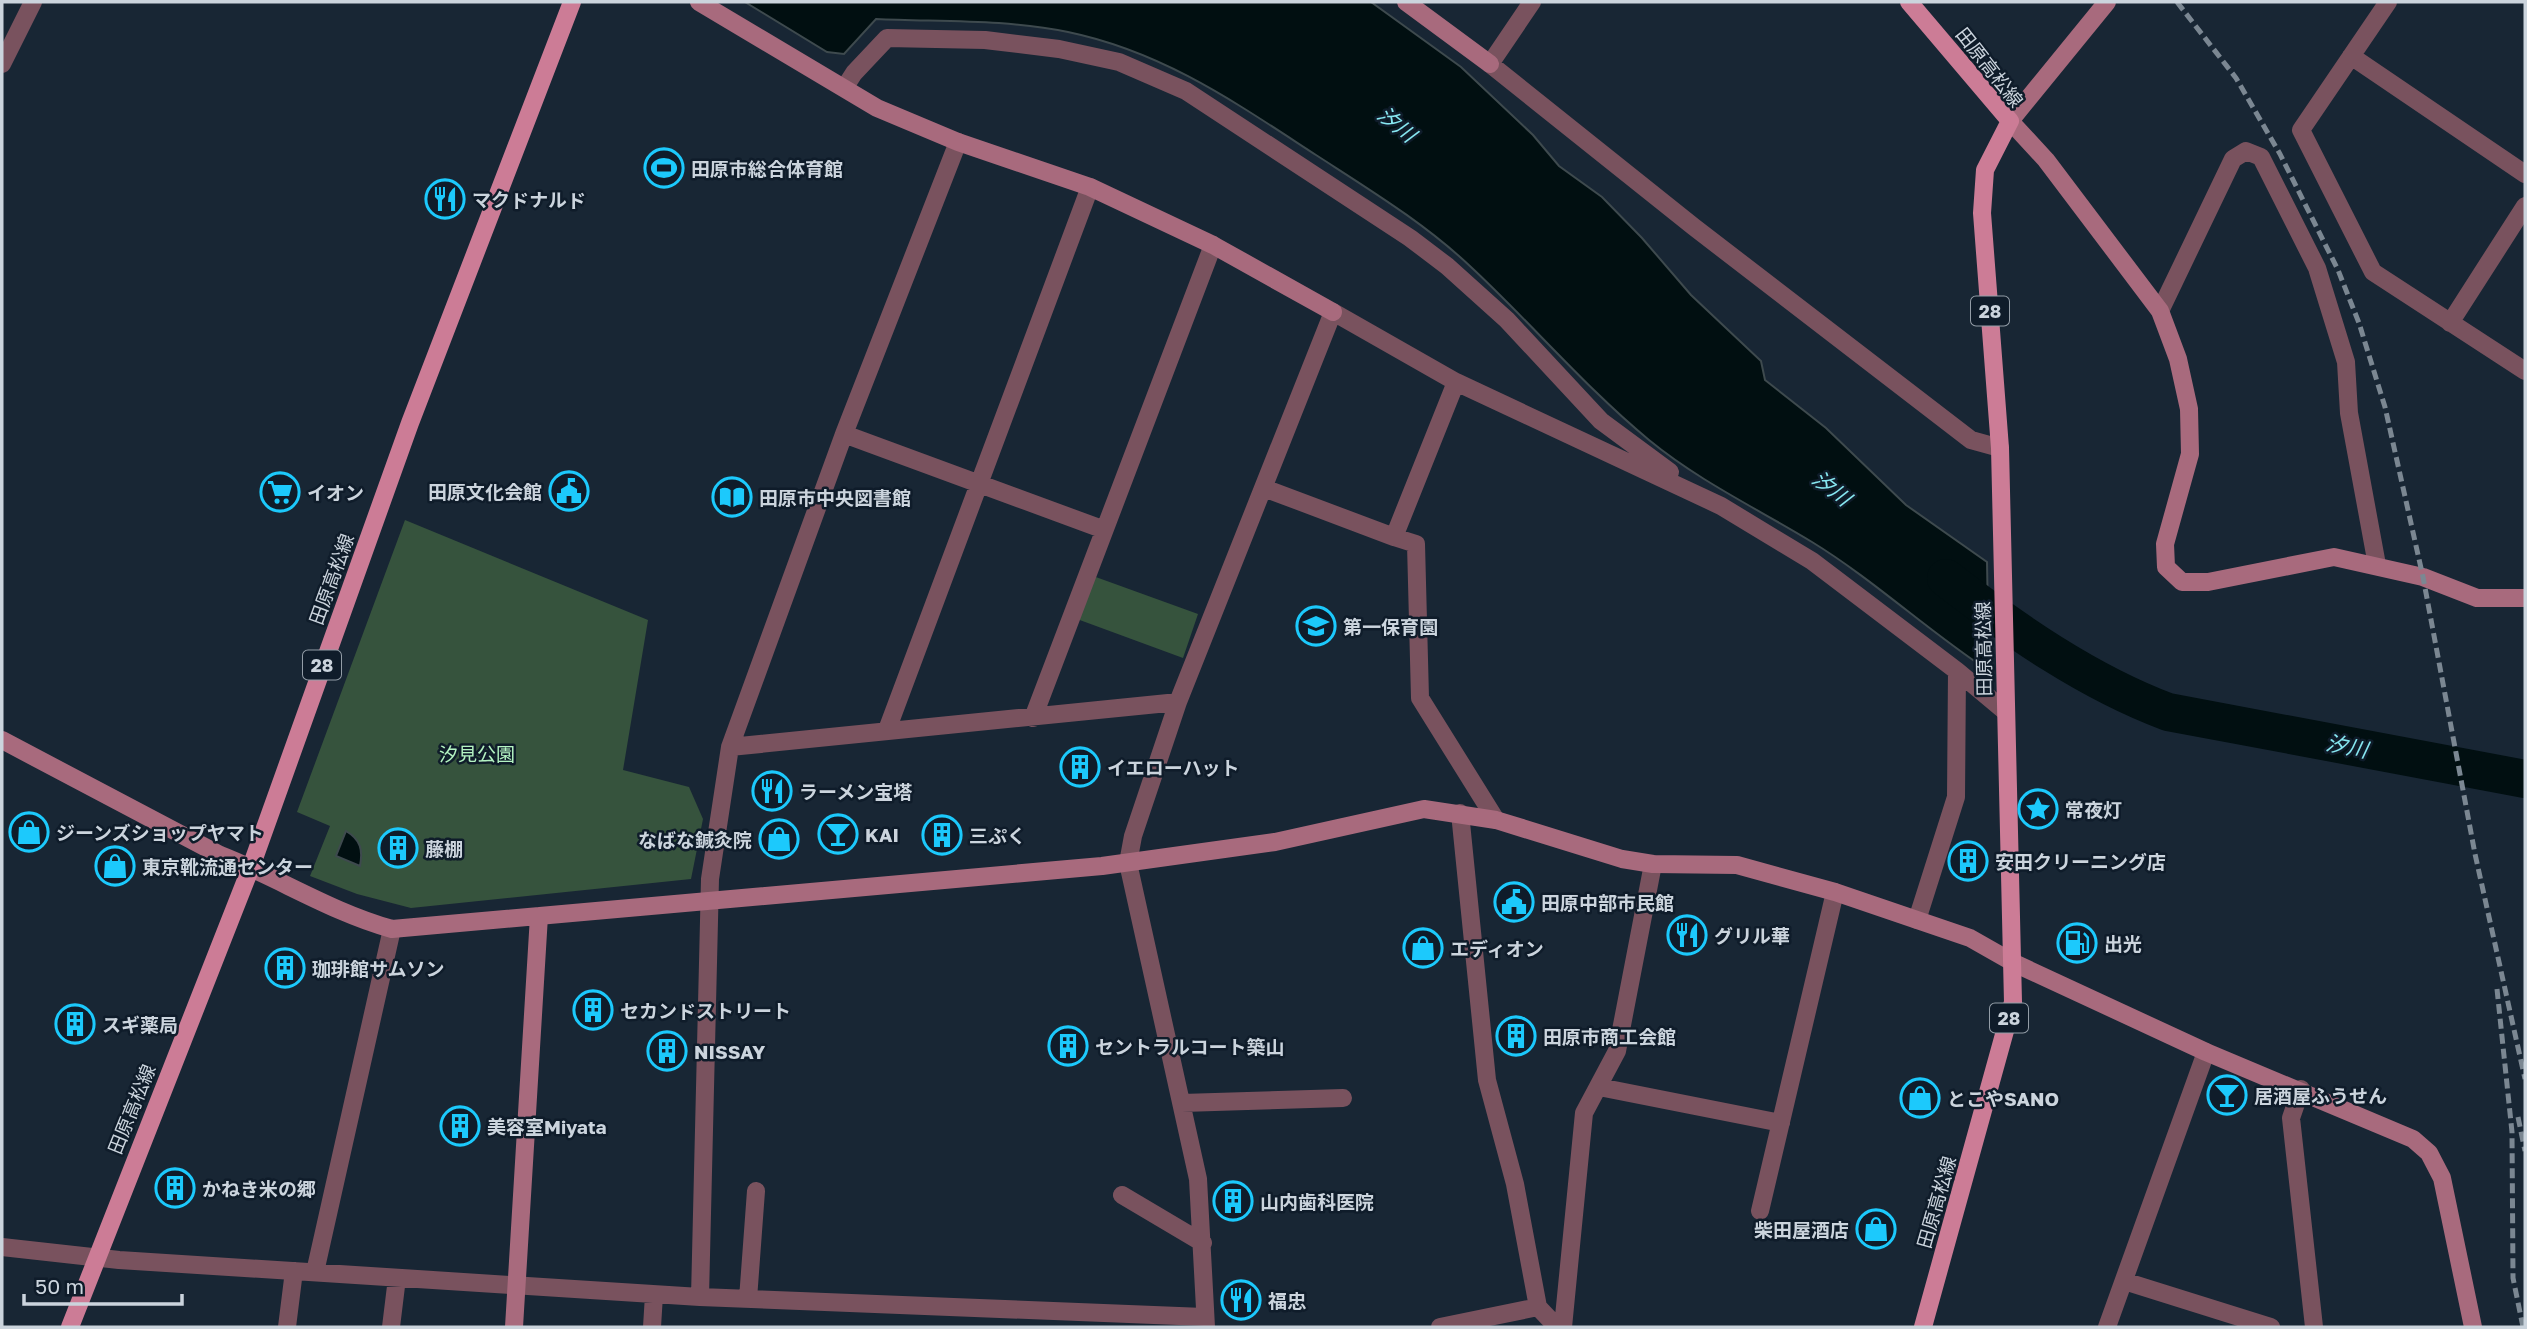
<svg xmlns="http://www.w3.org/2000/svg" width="2527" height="1329" viewBox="0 0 2527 1329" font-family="'Golos Text','Noto Sans JP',sans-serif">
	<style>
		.green { fill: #36533d }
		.water { fill: #010f11; stroke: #3e4a4e; stroke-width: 2 }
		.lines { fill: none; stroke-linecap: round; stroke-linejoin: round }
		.river { stroke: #010f11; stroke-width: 38 }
		.street { stroke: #79525e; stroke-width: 18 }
		.secondary { stroke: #a86a7d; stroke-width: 18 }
		.primary { stroke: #cc7c96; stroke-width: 18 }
		.rail { stroke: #7b8792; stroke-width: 5; stroke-dasharray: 10 5; stroke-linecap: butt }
		.labels { text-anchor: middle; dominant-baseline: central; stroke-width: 5; stroke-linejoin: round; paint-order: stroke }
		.shield { fill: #0f1c2a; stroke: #939da7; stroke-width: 2 }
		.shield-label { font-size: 18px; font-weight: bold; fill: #cbd4dd }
		.street-label { font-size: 19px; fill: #cbd4dd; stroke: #0f1c2a }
		.poi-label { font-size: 19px; font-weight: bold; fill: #cbd4dd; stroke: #0f1c2a; text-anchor: start }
		.park-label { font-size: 19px; fill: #b4f3c2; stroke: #0f1c2a }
		.water-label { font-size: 21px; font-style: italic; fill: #87e7f1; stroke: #0f1c2a }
	</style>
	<rect width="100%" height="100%" fill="#182634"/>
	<!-- green -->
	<path class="green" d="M405,520L648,620L623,770L689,787L703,819L691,879L411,908L357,894L310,876L330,826L297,812Z
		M1093,576L1198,614L1183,658L1077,619Z"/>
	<!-- water -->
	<path class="water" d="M745,2H1371L1461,67L1533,135L1559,166L1602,197L1642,238L1691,295L1761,361L1765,380L1826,428L1906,505L1987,562L1989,671C1928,631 1874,580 1812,542C1756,508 1699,481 1649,440C1585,387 1532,324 1472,268C1426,224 1370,190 1316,155C1236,103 1164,52 1068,32C1006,19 939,22 876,19L844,54L827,52Z
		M346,831C361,840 363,850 360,866L336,856Z"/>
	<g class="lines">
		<!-- river -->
		<path class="river" d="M1946,578C2013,630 2088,682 2168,712L2525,779"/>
		<!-- street -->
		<path class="street" d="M1532,2L1490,64L1694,227L1971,440L2000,448
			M2388,2L2301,130L2373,272L2525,371
			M2351,56L2525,174
			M2,64L33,2
			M845,87L854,73L887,38L985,40L1059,49L1119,62L1186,91L1410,238L1447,266L1507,320L1601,421L1670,472
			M2160,311L2233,159L2246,151L2261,157L2317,268L2346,362L2349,413L2377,565
			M2450,323L2525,206
			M1456,382L1394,537L1416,544L1420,698L1496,820
			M844,434L1102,529
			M1264,488L1394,537
			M1957,671L2006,712
			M1033,718L1213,245
			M887,730L1090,187
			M730,747L1178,702
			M1460,813L1487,1080L1515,1184L1538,1307L1557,1327
			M1599,1087L1781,1123
			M2301,1089L2291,1118L2314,1327
			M1182,1103L1343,1098
			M1122,1195L1203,1243
			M1760,1211L1835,892
			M2,1247L119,1260L700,1297L1204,1317
			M315,1272L392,929
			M2124,1281L2271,1327
			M700,1297L710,879L730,747L844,434L958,142
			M748,1299L756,1191
			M287,1327L294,1271
			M391,1327L397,1278
			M652,1327L654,1295
			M1206,1327L1198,1179L1128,863L1133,836L1178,702L1333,312L1456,382L1721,506L1812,561L1957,671L1956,797L1917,920
			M1440,1327L1538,1307
			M1563,1327L1584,1113L1617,1051L1653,864
			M2107,1327L2206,1052"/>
		<!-- secondary -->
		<path class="secondary" d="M699,2L877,108L958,142L1090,187L1213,245L1333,312
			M1406,2L1490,64
			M2107,2L2010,121L2046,160L2160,311L2178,359L2189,409L2190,454L2165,544L2166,567L2182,582H2208L2334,557L2423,577L2477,598H2525
			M2,740L220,855C279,878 331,912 392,929L1102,866L1275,842L1424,809L1496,820L1622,859L1653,864L1737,865L1835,892L1970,938L2014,963L2206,1052L2413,1139L2429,1153L2442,1178L2473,1327
			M514,1327L539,916"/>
		<!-- primary -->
		<path class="primary" d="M1909,2L2010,121L1985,170L1982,213L2000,448L2013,1002L1923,1327
			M70,1327L251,867L410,423L572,2"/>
		<!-- rail -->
		<path class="rail" d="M2177,2L2236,78L2280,154L2338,270L2359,323L2385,407L2423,577L2475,854L2525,1079
			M2497,989L2512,1132L2513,1278L2523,1327
			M2518,1117L2525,1151"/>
	</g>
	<!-- icons -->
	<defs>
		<g id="stadium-ring" transform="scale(2.0125)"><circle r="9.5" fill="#0f1c2a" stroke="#1cc9fc" stroke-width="1.5"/><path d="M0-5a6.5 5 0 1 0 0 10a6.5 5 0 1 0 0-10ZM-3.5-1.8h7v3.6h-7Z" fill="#1cc9fc"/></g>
		<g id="restaurant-ring" transform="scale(2.0125)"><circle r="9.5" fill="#0f1c2a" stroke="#1cc9fc" stroke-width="1.5"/><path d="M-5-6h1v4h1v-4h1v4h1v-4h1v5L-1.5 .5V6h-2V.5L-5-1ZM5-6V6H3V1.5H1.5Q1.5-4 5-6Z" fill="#1cc9fc"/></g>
		<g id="civic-ring" transform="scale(2.0125)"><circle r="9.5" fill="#0f1c2a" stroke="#1cc9fc" stroke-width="1.5"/><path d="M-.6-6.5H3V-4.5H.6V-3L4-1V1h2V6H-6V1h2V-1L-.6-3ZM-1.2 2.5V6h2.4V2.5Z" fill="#1cc9fc"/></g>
		<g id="supermarket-ring" transform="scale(2.0125)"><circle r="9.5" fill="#0f1c2a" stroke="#1cc9fc" stroke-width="1.5"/><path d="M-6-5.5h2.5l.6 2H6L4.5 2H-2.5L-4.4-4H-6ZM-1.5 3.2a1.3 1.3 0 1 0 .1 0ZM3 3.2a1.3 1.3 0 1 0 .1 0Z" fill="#1cc9fc"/></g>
		<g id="library-ring" transform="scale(2.0125)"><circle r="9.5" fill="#0f1c2a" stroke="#1cc9fc" stroke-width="1.5"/><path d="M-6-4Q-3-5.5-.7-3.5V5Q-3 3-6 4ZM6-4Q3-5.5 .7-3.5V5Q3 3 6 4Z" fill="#1cc9fc"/></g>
		<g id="school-ring" transform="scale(2.0125)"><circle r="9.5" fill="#0f1c2a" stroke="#1cc9fc" stroke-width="1.5"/><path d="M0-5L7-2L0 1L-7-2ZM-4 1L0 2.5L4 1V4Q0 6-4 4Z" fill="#1cc9fc"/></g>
		<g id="building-ring" transform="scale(2.0125)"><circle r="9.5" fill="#0f1c2a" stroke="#1cc9fc" stroke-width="1.5"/><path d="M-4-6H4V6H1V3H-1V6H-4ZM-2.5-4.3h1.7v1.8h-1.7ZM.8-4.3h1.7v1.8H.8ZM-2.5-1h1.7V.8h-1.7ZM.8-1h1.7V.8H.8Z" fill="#1cc9fc"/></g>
		<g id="sight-ring" transform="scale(2.0125)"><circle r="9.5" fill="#0f1c2a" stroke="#1cc9fc" stroke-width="1.5"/><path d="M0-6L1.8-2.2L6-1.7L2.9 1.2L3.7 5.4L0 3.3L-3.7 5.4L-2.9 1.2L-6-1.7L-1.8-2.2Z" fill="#1cc9fc"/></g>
		<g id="shop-ring" transform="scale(2.0125)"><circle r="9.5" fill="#0f1c2a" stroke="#1cc9fc" stroke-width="1.5"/><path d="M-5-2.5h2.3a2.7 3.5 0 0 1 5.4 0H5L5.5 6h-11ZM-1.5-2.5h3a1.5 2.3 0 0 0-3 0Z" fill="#1cc9fc"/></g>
		<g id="bar-ring" transform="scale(2.0125)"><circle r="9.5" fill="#0f1c2a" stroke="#1cc9fc" stroke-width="1.5"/><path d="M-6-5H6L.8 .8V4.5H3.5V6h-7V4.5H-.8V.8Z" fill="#1cc9fc"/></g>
		<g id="fuel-ring" transform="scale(2.0125)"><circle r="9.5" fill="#0f1c2a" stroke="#1cc9fc" stroke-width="1.5"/><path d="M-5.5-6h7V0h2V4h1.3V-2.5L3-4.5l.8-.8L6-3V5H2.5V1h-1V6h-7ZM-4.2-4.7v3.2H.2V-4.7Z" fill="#1cc9fc"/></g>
	</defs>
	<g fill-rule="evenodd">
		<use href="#stadium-ring" x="664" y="168"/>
		<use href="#restaurant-ring" x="445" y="199"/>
		<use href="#civic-ring" x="569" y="491"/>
		<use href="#supermarket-ring" x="280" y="492"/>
		<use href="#library-ring" x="732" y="497"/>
		<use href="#school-ring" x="1316" y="626"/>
		<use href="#building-ring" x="1080" y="767"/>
		<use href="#restaurant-ring" x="772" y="791"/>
		<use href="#sight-ring" x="2038" y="809"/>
		<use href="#shop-ring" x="29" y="832"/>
		<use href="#bar-ring" x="838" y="834"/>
		<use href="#building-ring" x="942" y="835"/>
		<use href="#shop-ring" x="779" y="839"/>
		<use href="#building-ring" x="398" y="848"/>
		<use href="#building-ring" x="1968" y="861"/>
		<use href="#shop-ring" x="115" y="866"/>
		<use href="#civic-ring" x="1514" y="902"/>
		<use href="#restaurant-ring" x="1687" y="935"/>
		<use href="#fuel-ring" x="2077" y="943"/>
		<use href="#shop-ring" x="1423" y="948"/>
		<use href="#building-ring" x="285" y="968"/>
		<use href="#building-ring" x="593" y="1010"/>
		<use href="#building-ring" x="75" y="1024"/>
		<use href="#building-ring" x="1516" y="1036"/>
		<use href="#building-ring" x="1068" y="1046"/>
		<use href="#building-ring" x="667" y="1051"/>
		<use href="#bar-ring" x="2227" y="1095"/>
		<use href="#shop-ring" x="1920" y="1098"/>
		<use href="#building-ring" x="460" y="1126"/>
		<use href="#building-ring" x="175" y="1188"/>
		<use href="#building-ring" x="1233" y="1201"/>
		<use href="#shop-ring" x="1876" y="1229"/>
		<use href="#restaurant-ring" x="1241" y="1300"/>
	</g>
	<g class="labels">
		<!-- shield labels -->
		<g class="shield">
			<rect x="1971" y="296.5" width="38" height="29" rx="5"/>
			<rect x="303" y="650.5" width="38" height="29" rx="5"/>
			<rect x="1990" y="1003.5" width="38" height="29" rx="5"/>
		</g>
		<g class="shield-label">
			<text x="1990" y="311">28</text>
			<text x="322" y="665">28</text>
			<text x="2009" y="1018">28</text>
		</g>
		<!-- street labels -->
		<g class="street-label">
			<text transform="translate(1990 67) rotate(52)">田原高松線</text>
			<text transform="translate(331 579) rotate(-70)">田原高松線</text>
			<text transform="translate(1983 649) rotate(-91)">田原高松線</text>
			<text transform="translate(131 1109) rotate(-68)">田原高松線</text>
			<text transform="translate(1936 1202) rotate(-74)">田原高松線</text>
		</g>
		<!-- poi labels -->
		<g class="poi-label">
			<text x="691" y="168">田原市総合体育館</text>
			<text x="472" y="199">マクドナルド</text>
			<text x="542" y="491" text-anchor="end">田原文化会館</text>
			<text x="307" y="492">イオン</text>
			<text x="759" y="497">田原市中央図書館</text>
			<text x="1343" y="626">第一保育園</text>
			<text x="1107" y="767">イエローハット</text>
			<text x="799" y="791">ラーメン宝塔</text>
			<text x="2065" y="809">常夜灯</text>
			<text x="56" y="832">ジーンズショップヤマト</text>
			<text x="865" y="834">KAI</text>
			<text x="969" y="835">三ぷく</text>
			<text x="752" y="839" text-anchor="end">なばな鍼灸院</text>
			<text x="425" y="848">藤棚</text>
			<text x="1995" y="861">安田クリーニング店</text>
			<text x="142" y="866">東京靴流通センター</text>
			<text x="1541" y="902">田原中部市民館</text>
			<text x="1714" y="935">グリル華</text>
			<text x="2104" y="943">出光</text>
			<text x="1450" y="948">エディオン</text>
			<text x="312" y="968">珈琲館サムソン</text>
			<text x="620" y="1010">セカンドストリート</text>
			<text x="102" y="1024">スギ薬局</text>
			<text x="1543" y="1036">田原市商工会館</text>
			<text x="1095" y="1046">セントラルコート築山</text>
			<text x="694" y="1051">NISSAY</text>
			<text x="2254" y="1095">居酒屋ふうせん</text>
			<text x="1947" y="1098">とこやSANO</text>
			<text x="487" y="1126">美容室Miyata</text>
			<text x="202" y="1188">かねき米の郷</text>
			<text x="1260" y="1201">山内歯科医院</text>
			<text x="1849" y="1229" text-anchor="end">柴田屋酒店</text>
			<text x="1268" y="1300">福忠</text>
		</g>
		<!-- park labels -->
		<g class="park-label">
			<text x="477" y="753">汐見公園</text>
		</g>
		<!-- water labels -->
		<g class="water-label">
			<text transform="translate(1397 124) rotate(39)">汐川</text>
			<text transform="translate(1832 488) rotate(38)">汐川</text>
			<text transform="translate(2347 746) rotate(11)">汐川</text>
		</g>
	</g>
	<!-- border -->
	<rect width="2527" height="1329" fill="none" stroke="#cbd4dd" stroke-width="7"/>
	<!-- scale -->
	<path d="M24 1294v10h158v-10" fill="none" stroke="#cbd4dd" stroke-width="3.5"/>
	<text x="35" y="1294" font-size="21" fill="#cbd4dd" stroke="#0f1c2a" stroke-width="5" paint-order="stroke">50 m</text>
</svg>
